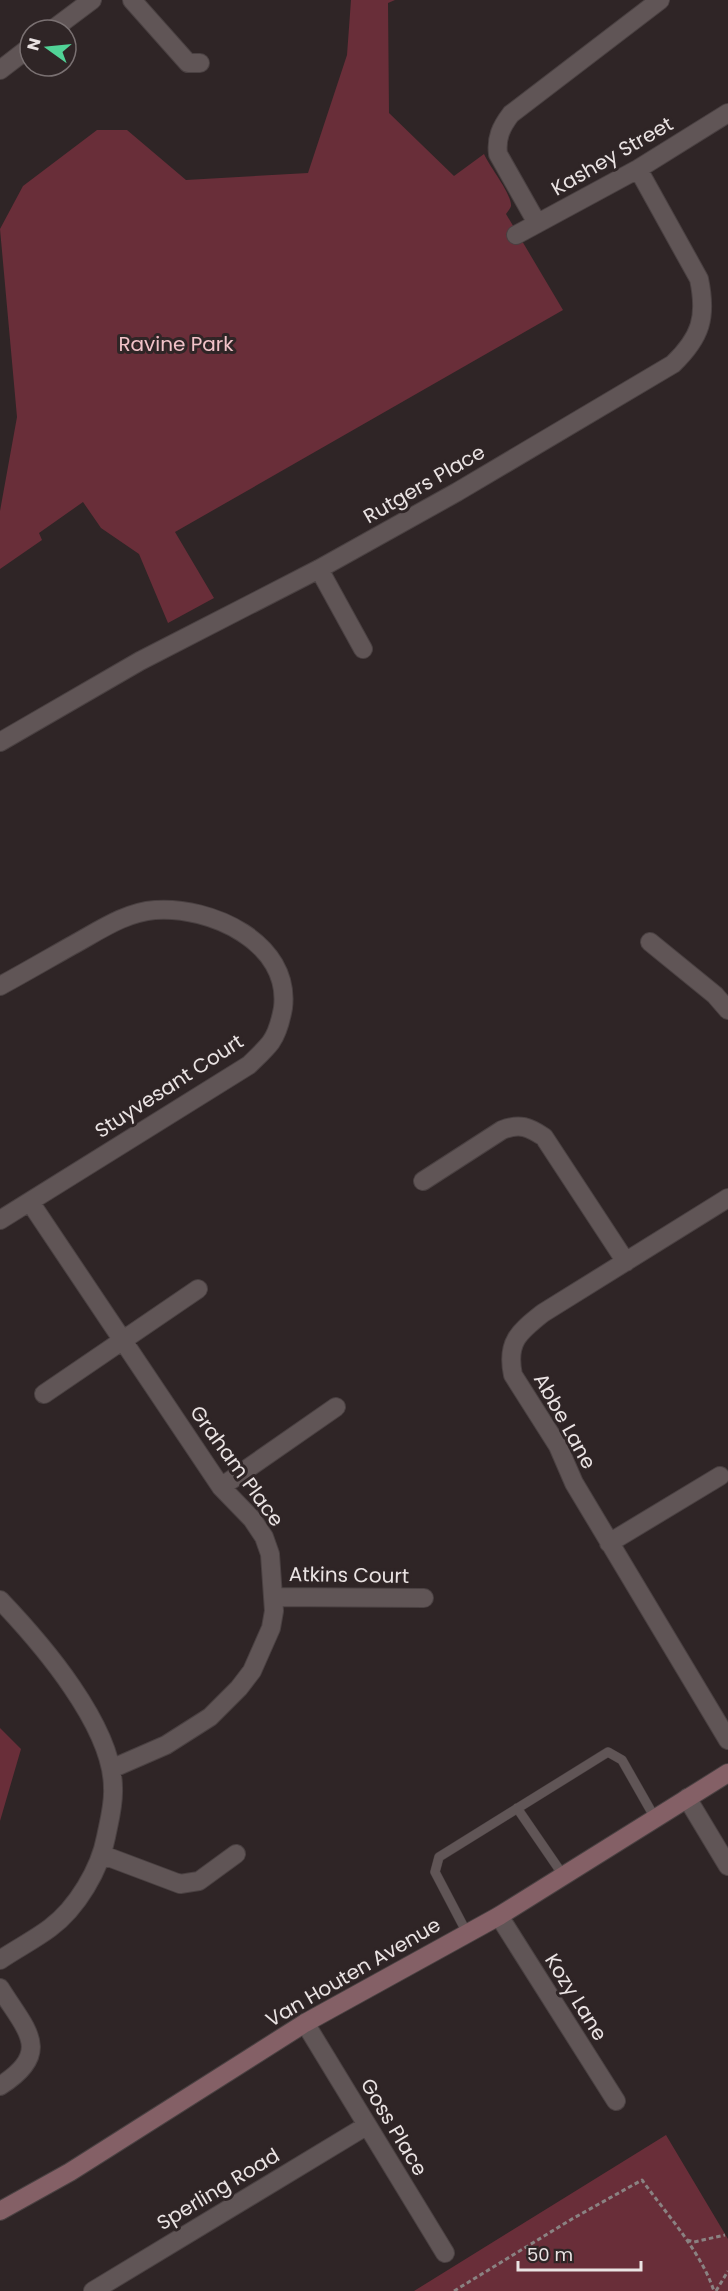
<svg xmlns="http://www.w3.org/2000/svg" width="728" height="2291" viewBox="0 0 728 2291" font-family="Poppins,sans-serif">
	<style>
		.green { fill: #692e39 }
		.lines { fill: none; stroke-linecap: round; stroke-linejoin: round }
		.lane-casing { stroke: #4a4142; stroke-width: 10 }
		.street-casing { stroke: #4a4142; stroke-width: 20 }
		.secondary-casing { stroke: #4a4142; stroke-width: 20 }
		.path { stroke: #8a8282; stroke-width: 3; stroke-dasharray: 4.5 3; stroke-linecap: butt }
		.lane { stroke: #605556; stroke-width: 9 }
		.street { stroke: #605556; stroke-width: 18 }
		.secondary { stroke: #846066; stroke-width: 18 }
		.labels { text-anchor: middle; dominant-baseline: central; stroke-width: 6; stroke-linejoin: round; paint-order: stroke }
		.street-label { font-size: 20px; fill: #eae3e3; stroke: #2f2526 }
		.park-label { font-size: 20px; fill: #f1c2c8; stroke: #2f2526 }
	</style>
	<rect width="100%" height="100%" fill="#2f2526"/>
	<!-- green -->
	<path class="green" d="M351,0H395L388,3L389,113L454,176L484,154C489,166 512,194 511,206C510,209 508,211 506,214L563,310L175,532L214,598L168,623L139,554L101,528L83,502L39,533L42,540L0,569V511L17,417L0,229L23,186L97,130H127L186,180L308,173L347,55Z
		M0,1728L21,1749L0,1821Z
		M666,2135L728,2239V2291H414Z"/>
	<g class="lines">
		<!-- lane casing -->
		<g class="lane-casing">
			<path id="lane" d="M517,1808L563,1875
				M467,1933L435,1872L439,1857L608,1752L622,1760L655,1818"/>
		</g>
		<!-- street casing -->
		<g class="street-casing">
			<path id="street" d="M132,0L188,63H200
				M52,30L92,0
				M0,70L30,47
				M537,223L498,154C496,138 501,127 511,114L660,0
				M516,235L638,169L728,113
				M319,569L363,649
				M0,742L140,661L319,569L457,492L673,364C701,337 707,317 699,279L638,169
				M650,942L715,995L728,1010
				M0,986C24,973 48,959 71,946C97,932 125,912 155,910C210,906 291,942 283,1008C281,1019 278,1032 271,1042C265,1050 257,1057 249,1065L0,1220
				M423,1181L502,1130C520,1123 529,1127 544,1137L626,1262
				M728,1198L543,1313C519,1332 506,1342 513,1375L558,1446L574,1483L728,1740
				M30,1202L221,1487L252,1519L264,1537L270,1554L274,1611L271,1628L252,1671L239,1688L210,1717L166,1745L111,1769
				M44,1394L198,1289
				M221,1487L336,1407
				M609,1543L720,1476
				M273,1597L424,1598
				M0,1600C41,1643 113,1726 113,1788C114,1804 109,1822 106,1837C100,1869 77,1908 50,1928C34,1940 16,1949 0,1960
				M687,1798L728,1866
				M103,1855L180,1884L199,1881L236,1854
				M499,1916L616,2101
				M0,1988C26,2030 54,2052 0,2086
				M305,2023L445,2253
				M93,2291L366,2126"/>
		</g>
		<!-- secondary casing -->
		<g class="secondary-casing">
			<path id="secondary" d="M0,2211L70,2172L305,2023L499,1916L728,1773"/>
		</g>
		<!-- path -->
		<path class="path" d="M687,2240L694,2242L725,2235
			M454,2291L572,2219L642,2180C667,2215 700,2250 714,2291
			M716,2291L728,2271"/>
		<!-- lane -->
		<use href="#lane" class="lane"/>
		<!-- street -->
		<use href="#street" class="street"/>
		<!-- secondary -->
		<use href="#secondary" class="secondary"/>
	</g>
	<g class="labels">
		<!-- street labels -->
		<g class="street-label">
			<text transform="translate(612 156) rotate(-30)">Kashey Street</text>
			<text transform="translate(424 484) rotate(-30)">Rutgers Place</text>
			<text transform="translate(169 1086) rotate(-33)">Stuyvesant Court</text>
			<text transform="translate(565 1421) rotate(61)">Abbe Lane</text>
			<text transform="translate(237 1466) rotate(54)">Graham Place</text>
			<text transform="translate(349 1575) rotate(1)">Atkins Court</text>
			<text transform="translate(353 1972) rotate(-30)">Van Houten Avenue</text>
			<text transform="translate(576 1997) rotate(58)">Kozy Lane</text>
			<text transform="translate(394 2127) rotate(59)">Goss Place</text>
			<text transform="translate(218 2189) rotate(-31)">Sperling Road</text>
		</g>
		<!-- park labels -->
		<g class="park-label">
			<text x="176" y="344">Ravine Park</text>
		</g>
	</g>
	<!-- north arrow -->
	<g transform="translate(48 48) rotate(285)"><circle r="28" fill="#2f2526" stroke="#7a7172" stroke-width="1.5"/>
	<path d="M0-4.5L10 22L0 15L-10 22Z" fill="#51d397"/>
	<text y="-9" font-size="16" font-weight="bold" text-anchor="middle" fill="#eae3e3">N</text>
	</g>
	<!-- scale -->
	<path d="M518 2261v9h123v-9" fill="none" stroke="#eae3e3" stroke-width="3"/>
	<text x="527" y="2261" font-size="18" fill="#eae3e3" stroke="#2f2526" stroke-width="4.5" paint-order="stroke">50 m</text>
</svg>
